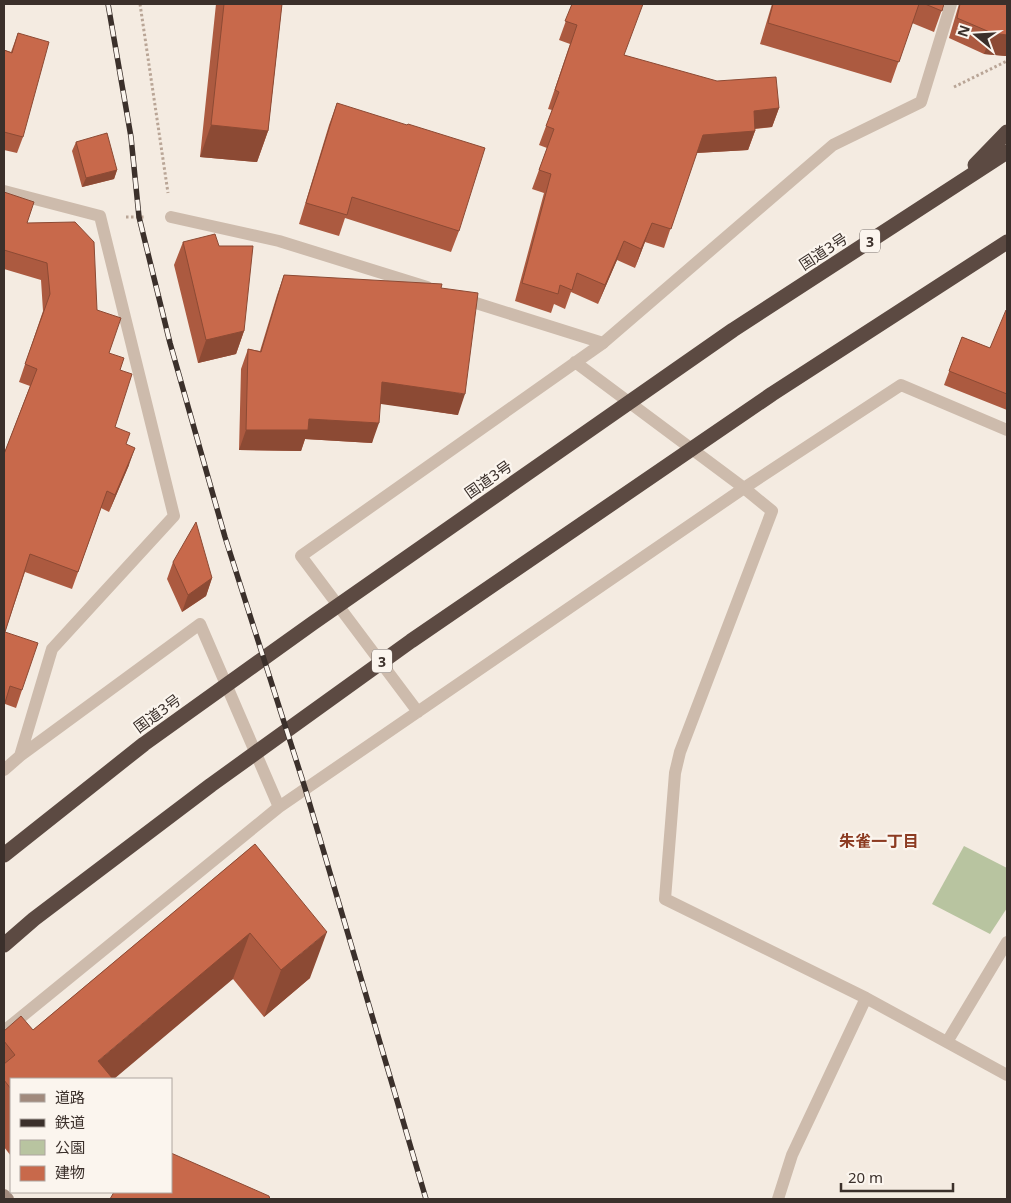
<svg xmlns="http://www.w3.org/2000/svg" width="1011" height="1203" viewBox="0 0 1011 1203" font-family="'Noto Sans','Noto Sans JP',sans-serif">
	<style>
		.green { fill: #b8c4a0 }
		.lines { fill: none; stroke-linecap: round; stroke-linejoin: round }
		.path { stroke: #b9a596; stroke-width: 3; stroke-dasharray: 2.5 2.5; stroke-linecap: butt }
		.lane { stroke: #cdbbac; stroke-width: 12 }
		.street { stroke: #cdbbac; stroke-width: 12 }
		.secondary { stroke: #a18a7d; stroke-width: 12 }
		.highway { stroke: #5c4a42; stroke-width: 15 }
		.rail-casing { stroke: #3b302b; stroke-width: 5.5 }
		.rail { stroke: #fbf5ee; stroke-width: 4; stroke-dasharray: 11; stroke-linecap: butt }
		.wall { fill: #ac5a40 }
		.shaded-wall { fill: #8c4a34 }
		.building { fill: #c8694b; stroke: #8c4a34 }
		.labels { text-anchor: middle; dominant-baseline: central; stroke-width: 4.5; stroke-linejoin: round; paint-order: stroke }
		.shield { fill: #fbf5ee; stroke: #756b66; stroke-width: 1 }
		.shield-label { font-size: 14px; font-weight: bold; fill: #3b302b }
		.street-label { font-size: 15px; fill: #3b302b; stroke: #fbf5ee }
		.neighbourhood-label { font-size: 16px; font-weight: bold; fill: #8c3b22; stroke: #fbf5ee }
	</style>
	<rect width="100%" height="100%" fill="#f4ebe1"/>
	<!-- green -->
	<path class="green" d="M964,846L1007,868V908L990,934L932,904Z"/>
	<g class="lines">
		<!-- path -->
		<path class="path" d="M140,4L168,193
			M954,87L1007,61
			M126,217H144"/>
		<!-- lane -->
		<path class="lane" d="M603,343L833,145L921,102L951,4"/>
		<!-- street -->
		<path class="street" d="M4,191L100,216L174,516L52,649L20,756
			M171,217L279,241L427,287
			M460,298L603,343
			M575,362L744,488L772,511L680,752L675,773L665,899L866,998
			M418,712L301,556L603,343
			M4,770L20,756L200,624L279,807
			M4,1031L279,807L744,488L901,385L1007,430
			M947,1042L1007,942
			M778,1199L792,1155L866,998L1007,1075"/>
		<!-- secondary -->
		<path class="secondary" d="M4,1195L8,1199"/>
		<!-- highway -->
		<path class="highway" d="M975,165L1007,132
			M4,855L144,744L313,623L733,330L1007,152
			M4,945L34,919L211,785L411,641L772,394L1007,242"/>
		<!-- rail casing -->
		<g class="rail-casing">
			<path id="rail" d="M108,4L131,137L139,217L170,343L225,537L305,788L426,1199"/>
		</g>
		<!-- rail -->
		<use href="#rail" class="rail"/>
	</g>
	<!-- wall -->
	<path class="wall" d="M216,4H282L268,131L257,162L200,157Z
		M572,4L624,55L779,108L772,127L755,129V131L748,150L696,153L664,248L645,242L635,268L617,260L598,304L571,292L565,309L554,304L551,313L515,301L544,193L532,189L547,148L539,145L552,110L548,109L570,44L559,40Z
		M772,4H944L934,32L912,23L891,83L760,44Z
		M959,4H1007L1006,56L984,54L949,38Z
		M18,33L23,137L17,153L4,150V50L11,52Z
		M337,103L459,231L451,252L345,218L339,236L299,224L329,125Z
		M76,142L117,170L114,179L82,187L72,151Z
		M4,192L27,223L97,310L109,353L120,370L115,427L126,444L129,465L109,512L101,508L72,589L25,572L5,632L22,690L16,708L5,704L4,454L30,386L19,382L43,311L41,280L4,269Z
		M183,242L219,246L244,331L236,354L198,363L174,265Z
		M284,275L441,288L458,415L380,403L372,443L305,439L301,451L239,450L241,369L248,349L260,351L277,295Z
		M1007,311V410L944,385L962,337L990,348Z
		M173,562L212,578L206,596L182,612L167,579Z
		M255,844L310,978L264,1017L233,979L11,1079V1156L4,1147V1031L33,1030Z"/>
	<!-- shaded-wall -->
	<path class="shaded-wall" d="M992,33L1007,35V53L1006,56L984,54Z
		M779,108L772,127L747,129L754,111Z
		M211,125L268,131L257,162L200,157Z
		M755,131L748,150L696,153L703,135Z
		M117,170L114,179L82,187L86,178Z
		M652,223L645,242L635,268L641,249Z
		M624,241L617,260L598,304L605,285Z
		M244,331L236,354L198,363L206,340Z
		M382,382L465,394L458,415L374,403Z
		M309,419L379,423L372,443L305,439L301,451L239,450L246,430Z
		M135,448L129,465L109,512L115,495Z
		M212,578L206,596L182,612L188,595Z
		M327,932L310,978L264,1017L281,970Z
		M250,933L233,979L114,1079H91L98,1061Z"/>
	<!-- building -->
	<path class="building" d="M224,4H282L268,131L211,125Z
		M572,4H643L624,55L717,81L776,77L779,108L754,111L755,131L703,135L671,229L652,223L641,249L624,241L605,285L577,273L572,290L560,285L558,294L522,283L551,174L539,170L554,129L546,126L559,92L555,90L577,25L565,21Z
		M773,4H919L899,62L768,23Z
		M925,4H944L942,11Z
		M960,4H1007V35L992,33L957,18Z
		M18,33L49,42L23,137L4,132V50L12,53Z
		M337,103L407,125L408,124L485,148L459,231L352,197L347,215L306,203Z
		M107,133L117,170L86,178L76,142Z
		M4,192L34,202L27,223L75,222L94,242L97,310L121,318L109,353L124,358L120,370L132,374L115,427L130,433L126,444L135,448L115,495L107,491L78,572L30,554L5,632L38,643L22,690L10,686L4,706V454L37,369L25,364L50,294L47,263L4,250Z
		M215,234L219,246H253L244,331L206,340L183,242Z
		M284,275L442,284L441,288L478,293L465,394L382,382L379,423L309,419L308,430H246L248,349L261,352Z
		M1006,310L1007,311V394L949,371L962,337L990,348Z
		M196,522L212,578L188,595L173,562Z
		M255,844L327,932L281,970L250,933L98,1061L113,1079H11V1089L4,1080V1064L15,1055L4,1041V1031L21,1016L33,1030Z
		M171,1153L269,1196L270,1199H110L114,1192H171Z"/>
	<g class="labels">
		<!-- shield labels -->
		<g class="shield">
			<rect x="860" y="229.5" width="20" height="23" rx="4"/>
			<rect x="372" y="649.5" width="20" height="23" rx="4"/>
		</g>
		<g class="shield-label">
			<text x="870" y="241">3</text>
			<text x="382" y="661">3</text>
		</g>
		<!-- street labels -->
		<g class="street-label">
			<text transform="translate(823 251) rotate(-33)">国道3号</text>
			<text transform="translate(488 479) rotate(-35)">国道3号</text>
			<text transform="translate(157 713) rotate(-36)">国道3号</text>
		</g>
		<!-- neighbourhood labels -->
		<g class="neighbourhood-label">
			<text x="879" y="841">朱雀一丁目</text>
		</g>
	</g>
	<!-- border -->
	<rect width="1011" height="1203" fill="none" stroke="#3b302b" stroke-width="10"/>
	<!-- legend -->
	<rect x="10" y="1078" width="162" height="115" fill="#fbf5ee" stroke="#aea6a0"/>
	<rect x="20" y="1094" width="25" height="8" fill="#a18a7d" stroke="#aea6a0"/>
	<text x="55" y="1103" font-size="15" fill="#3b302b">道路</text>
	<rect x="20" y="1119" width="25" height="8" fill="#3b302b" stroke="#aea6a0"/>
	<text x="55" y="1128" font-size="15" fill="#3b302b">鉄道</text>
	<rect x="20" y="1140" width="25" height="15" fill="#b8c4a0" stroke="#aea6a0"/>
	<text x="55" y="1153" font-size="15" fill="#3b302b">公園</text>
	<rect x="20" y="1166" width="25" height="15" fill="#c8694b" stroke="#aea6a0"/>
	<text x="55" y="1178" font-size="15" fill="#3b302b">建物</text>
	<!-- north arrow -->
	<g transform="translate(976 35) rotate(288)" stroke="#fbf5ee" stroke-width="4" paint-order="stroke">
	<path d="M0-4L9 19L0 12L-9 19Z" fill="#3b302b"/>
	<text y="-8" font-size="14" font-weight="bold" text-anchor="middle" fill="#3b302b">N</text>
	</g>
	<!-- scale -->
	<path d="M841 1183v8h112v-8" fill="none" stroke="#3b302b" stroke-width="2.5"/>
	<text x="848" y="1183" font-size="15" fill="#3b302b" stroke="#fbf5ee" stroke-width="4" paint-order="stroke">20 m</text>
</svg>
